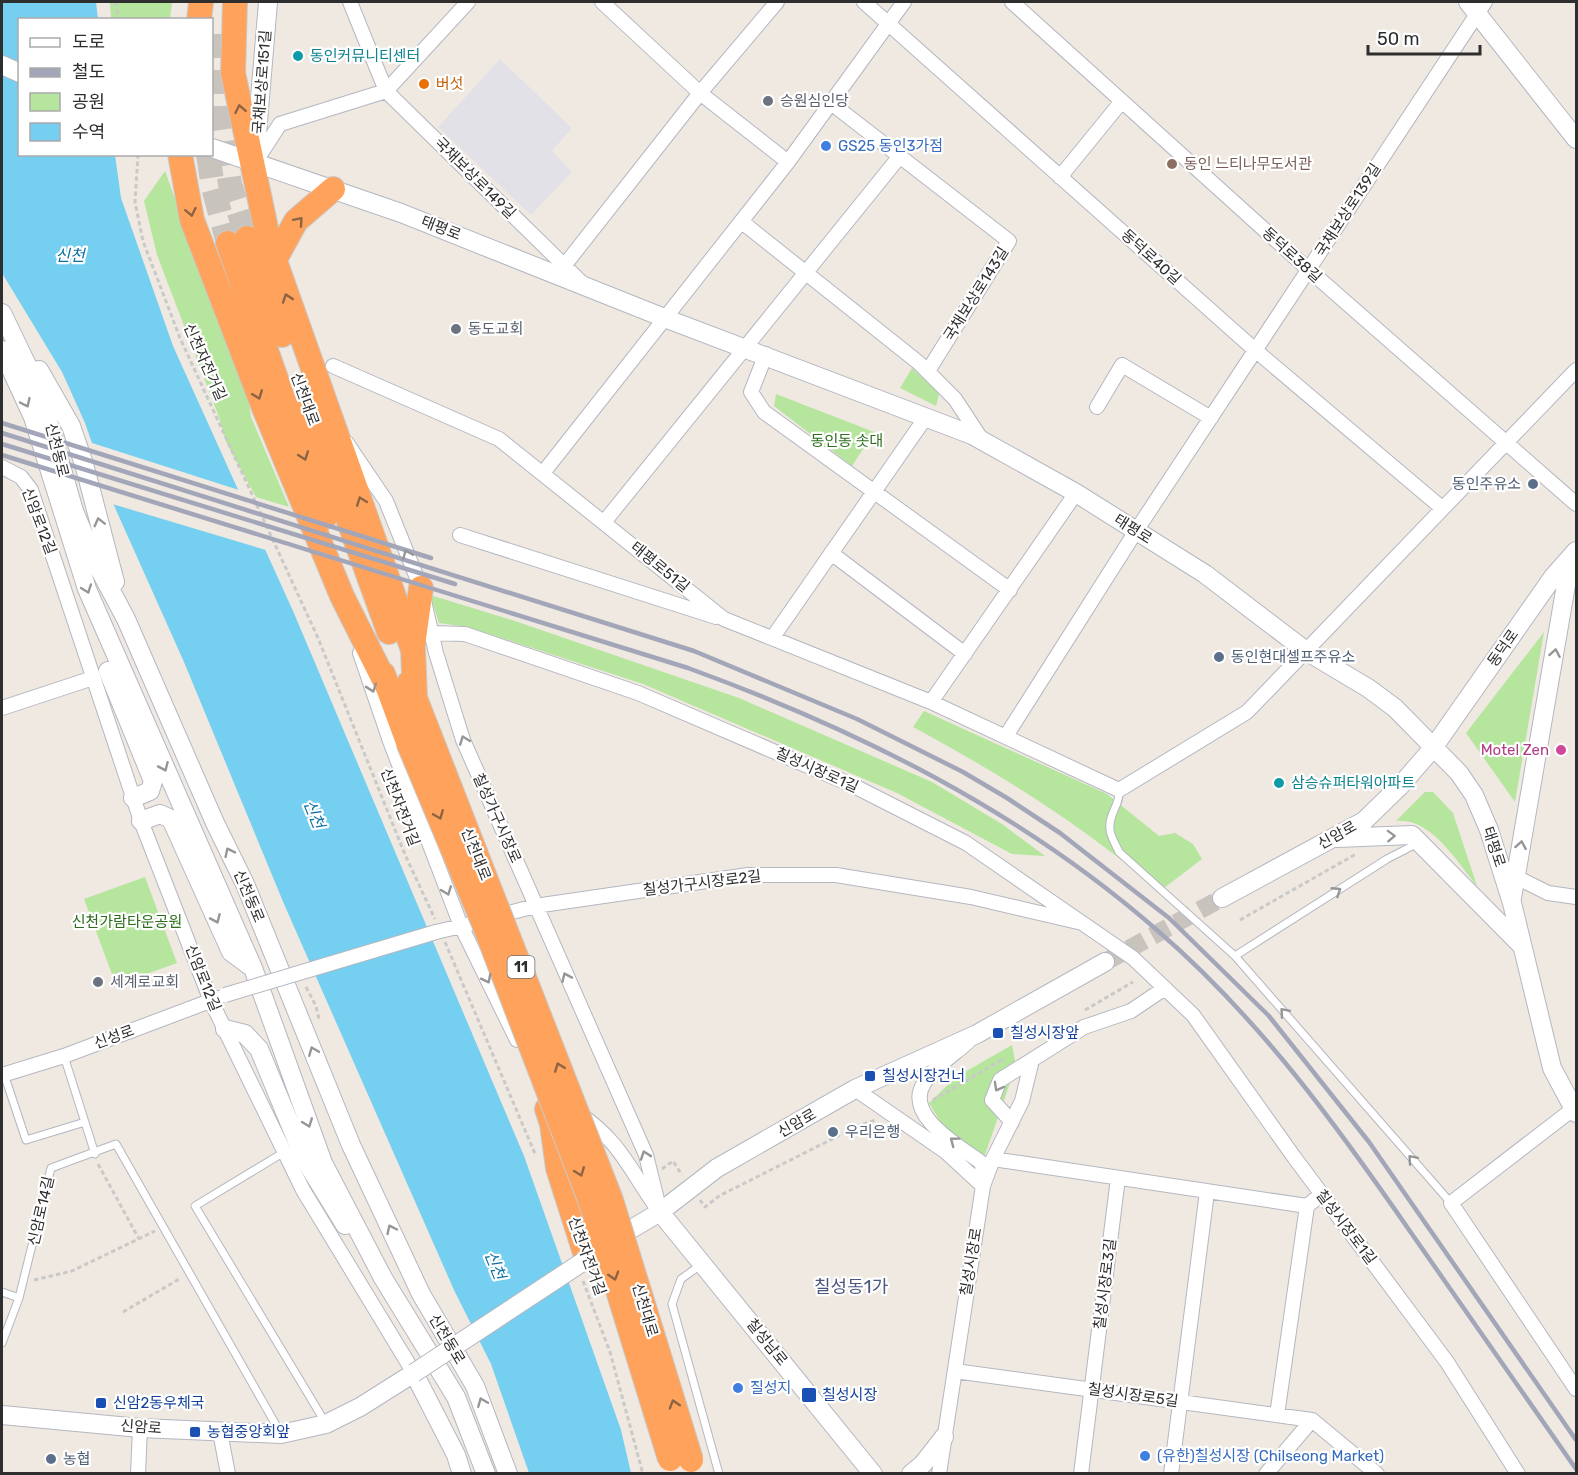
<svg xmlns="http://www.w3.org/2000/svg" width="1578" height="1475" viewBox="0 0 1578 1475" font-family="Rubik,'Noto Sans KR',sans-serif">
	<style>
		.industrial { fill: #e3e1e8 }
		.green { fill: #b6e59e }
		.water { fill: #75cff0 }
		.pier { fill: #efe9e1 }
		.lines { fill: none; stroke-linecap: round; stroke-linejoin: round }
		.secondary-tunnel { stroke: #c8c4bd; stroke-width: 18; stroke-dasharray: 18 9; stroke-linecap: butt }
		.highway-tunnel { stroke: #c8c4bd; stroke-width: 24; stroke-dasharray: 24 12; stroke-linecap: butt }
		.lane-casing { stroke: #b4b7c1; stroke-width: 9 }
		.street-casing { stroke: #b4b7c1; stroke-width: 16 }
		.secondary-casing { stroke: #b4b7c1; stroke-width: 20 }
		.highway-casing { stroke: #c9c9c9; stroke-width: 26 }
		.path { stroke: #c9c9c9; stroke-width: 3; stroke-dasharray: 4.5 3; stroke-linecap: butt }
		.lane { stroke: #fff; stroke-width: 7 }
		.street { stroke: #fff; stroke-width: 14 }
		.secondary { stroke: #fff; stroke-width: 18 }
		.highway { stroke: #ffa35c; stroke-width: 24 }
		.rail { stroke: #a3a6b8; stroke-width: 4.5 }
		.street-bridge-casing { stroke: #b4b7c1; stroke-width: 16; stroke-linecap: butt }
		.secondary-bridge-casing { stroke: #b4b7c1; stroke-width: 20; stroke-linecap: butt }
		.highway-bridge-casing { stroke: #c9c9c9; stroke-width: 26; stroke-linecap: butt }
		.street-bridge { stroke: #fff; stroke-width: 14 }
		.secondary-bridge { stroke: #fff; stroke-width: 18 }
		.highway-bridge { stroke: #ffa35c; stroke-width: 24 }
		.oneway { stroke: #8c6343 }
		.oneway2 { stroke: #969696 }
		.culture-dot { fill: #0f9aa8; stroke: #fff; stroke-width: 2 }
		.food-dot { fill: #e8710a; stroke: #fff; stroke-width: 2 }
		.worship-dot { fill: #6b7280; stroke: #fff; stroke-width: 2 }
		.shop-dot { fill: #3f7fe0; stroke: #fff; stroke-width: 2 }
		.education-dot { fill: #8d6e63; stroke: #fff; stroke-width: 2 }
		.service-dot { fill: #5c6f8a; stroke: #fff; stroke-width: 2 }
		.hotel-dot { fill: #d1479c; stroke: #fff; stroke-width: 2 }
		.transit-dot { fill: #1a4fb4; stroke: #fff; stroke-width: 2 }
		.labels { text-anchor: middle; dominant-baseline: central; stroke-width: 4.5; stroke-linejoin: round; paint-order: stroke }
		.shield { fill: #fff; stroke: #6d6d6d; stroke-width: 1.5 }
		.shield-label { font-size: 14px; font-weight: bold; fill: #2e2e2e }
		.culture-label { font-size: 15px; fill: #0d838f; stroke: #fff; text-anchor: start }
		.street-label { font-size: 15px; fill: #2e2e2e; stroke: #fff }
		.food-label { font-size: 15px; fill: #c56008; stroke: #fff; text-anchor: start }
		.worship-label { font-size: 15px; fill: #5b616d; stroke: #fff; text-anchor: start }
		.shop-label { font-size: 15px; fill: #366cbe; stroke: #fff; text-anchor: start }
		.education-label { font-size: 15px; fill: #785e54; stroke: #fff; text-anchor: start }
		.park-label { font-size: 15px; fill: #2c6e1b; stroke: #fff }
		.service-label { font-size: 15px; fill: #4e5e75; stroke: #fff; text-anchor: start }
		.hotel-label { font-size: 15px; fill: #b23c85; stroke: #fff; text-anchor: end }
		.transit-label { font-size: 15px; fill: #164399; stroke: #fff; text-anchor: start }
		.water-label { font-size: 16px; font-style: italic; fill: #0d6fa3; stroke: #fff }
		.quarter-label { font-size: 18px; fill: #4d5680; stroke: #fff }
	</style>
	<rect width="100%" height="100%" fill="#efe9e1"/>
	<!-- industrial -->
	<path class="industrial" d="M500,59L572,128L552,151L572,172L531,215L438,127Z"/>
	<!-- green -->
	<path class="green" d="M110,2H172L170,19H111Z
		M165,171L249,404L251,417L289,507L256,497L226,442L219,417L157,255L144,201Z
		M912,368L939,394L936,406L900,388Z
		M776,394L874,432L852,466L774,406Z
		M430,595L515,621L739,698L932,782L1002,824L1045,856L1012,854L897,793L643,684L468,627L439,623Z
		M1544,632L1515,802L1466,733Z
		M924,711L1107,794L1159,836L1175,833L1193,844L1202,859L1160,891C1080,824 1004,776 913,727Z
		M1425,792H1433L1453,813L1477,886C1457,862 1431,817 1396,821Z
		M145,877L177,963L116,985L84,899Z
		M1012,1045L1016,1066L982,1163L940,1121L929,1103L956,1077Z"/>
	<!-- water -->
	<path class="water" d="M2,2H96L98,19L20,20V154L115,155L121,198L173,346L293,611L524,1156L621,1430L631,1473H529L491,1364L454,1290L284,904L184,662L112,501L85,423L62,372L2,273Z"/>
	<!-- pier -->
	<path class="pier" d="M89,442L242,491L269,551L109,503Z"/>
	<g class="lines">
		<!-- secondary-tunnel -->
		<path class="secondary-tunnel" d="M1105,962L1222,898"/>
		<!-- highway-tunnel -->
		<path class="highway-tunnel" d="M218,34L219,111L230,184L247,238
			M208,154L213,187L228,243"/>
		<!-- lane casing -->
		<g class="lane-casing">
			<path id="lane" d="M1119,790C1121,804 1108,814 1110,829C1110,836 1116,845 1119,852L1235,956
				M1418,843L1387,859L1235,956L1451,1203
				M64,1056L95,1154
				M4,1074L26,1140L85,1122
				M286,1151L195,1206L325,1422
				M702,1264L681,1279L672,1304L719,1474
				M2,1292L19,1298
				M2,1343L19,1298L51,1168L116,1144L280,1432"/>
		</g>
		<!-- street casing -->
		<g class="street-casing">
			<path id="street" d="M350,2L386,91L581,282
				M602,2L700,93L788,162
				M864,2L1255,350L1442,508
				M1012,2L1309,270L1576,504
				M831,103L1009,241L928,371
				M256,161L280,124L386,91L468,2
				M1060,177L1122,101
				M742,222L919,363L955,399L982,440
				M564,266L700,93L777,2
				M766,354L751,392L764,412L1010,590
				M333,366L499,439L724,619L931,702L1119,790L1247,712L1576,370
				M1097,407L1122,365L1211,418
				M346,442L386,501L421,588L436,653L463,740L646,1155L660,1212
				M2,467L21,477L31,490L141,821L211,1001L303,1190L414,1373
				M543,473L788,162L904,2
				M605,521L900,156
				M460,535L716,617
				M831,553L965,654
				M431,633L465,634L638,693L852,785L966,843L1133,958L1193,1015L1294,1157L1447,1362L1518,1474
				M773,637L926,417
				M360,653L390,741L461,926L517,1040
				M931,702L1076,493
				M2,708L93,678
				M1006,736L1136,531L1485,2
				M1516,877L1548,893L1576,897
				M494,917L535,906L748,875H836L971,897L1078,922
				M436,932L470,924
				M969,1041C955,1054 934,1067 924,1083C903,1116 961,1147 982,1163L983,1181
				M2,1075L64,1056L218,998
				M855,1089L946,1152L983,1186
				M1573,1109L1451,1203L1576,1389
				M578,1113C618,1139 629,1168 655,1205
				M1012,1122L992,1100L1000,1080L1084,1027L1131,1011L1165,988
				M993,1159L1307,1206L1322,1194
				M955,1371L1312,1420L1377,1474
				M1277,1415L1307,1206
				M220,1432L228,1474
				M138,1474L140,1428
				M939,1474L983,1186L993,1159L1022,1101L1032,1060
				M1081,1474L1118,1178
				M1171,1474L1207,1192
				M1266,1474L1312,1420"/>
		</g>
		<!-- secondary casing -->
		<g class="secondary-casing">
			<path id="secondary" d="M1468,2L1576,139
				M2,65L20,73
				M212,148L401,213L667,319L972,435L1076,493L1205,574L1306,651L1368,688L1395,708L1459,773L1474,795L1489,830L1512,903L1552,1068L1576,1113
				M255,158L268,2
				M2,313L39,390L74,511L94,559L126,619L215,823L245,884L351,1145L421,1294L475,1386L508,1474
				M2,350L33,417L87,589L253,968L323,1163L383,1278L456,1397L486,1474
				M39,370L71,426L84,464L115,582
				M108,671L153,781L150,791L133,798
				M141,821L160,814L171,819L231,952L250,966
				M1337,838L1412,835L1521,945
				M1222,898L1364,821L1400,786L1433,748L1553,577L1576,551
				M1512,898L1566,585L1574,556
				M225,1029L245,1034L259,1049L304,1158L345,1225
				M660,1212L873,1474
				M613,1240L660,1212L717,1168L855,1089L977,1034L1105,962
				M2,1415L140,1428L281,1434L326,1424L360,1407L414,1373L456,1455L462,1474
				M911,1474L923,1464L944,1437"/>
		</g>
		<!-- highway casing -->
		<g class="highway-casing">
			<path id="highway" d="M235,2L233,73L270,247L413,650L415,698
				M199,20L201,2
				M180,154L192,220L264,408L342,596L388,688
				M247,238L282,335
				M228,243L325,517
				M274,261L296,221L333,189
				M308,408L389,632
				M413,645L421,588
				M383,674L408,742
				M409,683L429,734
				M547,1109L552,1124L558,1168L587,1259"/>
		</g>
		<!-- path -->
		<path class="path" d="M116,2L119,20
			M138,154L135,202L143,241L180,338L318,638L406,857L435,919
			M1240,920L1356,854
			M445,942L536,1156
			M306,987L316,1006L319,1019
			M1085,1010L1133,982
			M933,1100L1005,1058
			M98,1164L139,1239
			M662,1169L673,1161L682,1175
			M700,1200L705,1207L719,1196L860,1125L876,1120
			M34,1280L72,1271L155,1231
			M583,1281L610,1352L643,1474
			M123,1312L181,1278"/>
		<!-- lane -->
		<use href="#lane" class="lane"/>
		<!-- street -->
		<use href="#street" class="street"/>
		<!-- secondary -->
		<use href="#secondary" class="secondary"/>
		<!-- highway -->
		<use href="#highway" class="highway"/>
		<!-- rail -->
		<path class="rail" d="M2,423L431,558
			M2,433L694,651L857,719L963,772L1007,798L1060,833L1169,918L1269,1016L1369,1142L1576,1440
			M2,444L455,584
			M2,455L688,668C858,730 1021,811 1158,931C1260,1019 1338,1127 1414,1237C1468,1314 1522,1392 1576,1469"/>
		<!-- street-bridge casing -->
		<g class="street-bridge-casing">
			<path id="street-bridge" d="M225,995L436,932"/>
		</g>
		<!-- secondary-bridge casing -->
		<g class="secondary-bridge-casing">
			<path id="secondary-bridge" d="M414,1373L587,1259"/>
		</g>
		<!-- highway-bridge casing -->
		<g class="highway-bridge-casing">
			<path id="highway-bridge" d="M429,734L611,1200L691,1460
				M408,742L484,924L590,1200L670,1459"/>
		</g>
		<!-- street-bridge -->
		<use href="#street-bridge" class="street-bridge"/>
		<!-- secondary-bridge -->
		<use href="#secondary-bridge" class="secondary-bridge"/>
		<!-- highway-bridge -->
		<use href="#highway-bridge" class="highway-bridge"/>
	</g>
	<!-- one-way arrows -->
	<defs><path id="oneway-chevron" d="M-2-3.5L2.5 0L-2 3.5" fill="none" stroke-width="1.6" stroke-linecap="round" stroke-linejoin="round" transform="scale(1.5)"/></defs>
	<g class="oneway">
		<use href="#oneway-chevron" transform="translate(240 109) rotate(-101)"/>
		<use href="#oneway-chevron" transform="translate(191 212) rotate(78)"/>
		<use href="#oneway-chevron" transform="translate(299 221) rotate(-49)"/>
		<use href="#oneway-chevron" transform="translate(287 298) rotate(-109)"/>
		<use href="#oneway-chevron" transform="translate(258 395) rotate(69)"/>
		<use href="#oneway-chevron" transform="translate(304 456) rotate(70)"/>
		<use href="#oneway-chevron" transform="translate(361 501) rotate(-111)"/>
		<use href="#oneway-chevron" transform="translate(439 815) rotate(68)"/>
		<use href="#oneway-chevron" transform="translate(559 1067) rotate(-111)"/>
		<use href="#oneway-chevron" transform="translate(580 1172) rotate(69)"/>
		<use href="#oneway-chevron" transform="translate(614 1276) rotate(73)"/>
		<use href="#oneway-chevron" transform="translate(674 1404) rotate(-107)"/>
	</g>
	<g class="oneway2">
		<use href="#oneway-chevron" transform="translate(26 403) rotate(65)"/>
		<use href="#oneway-chevron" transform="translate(99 522) rotate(-104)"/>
		<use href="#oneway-chevron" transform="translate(407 554) rotate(-112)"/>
		<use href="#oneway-chevron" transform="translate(87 589) rotate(70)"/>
		<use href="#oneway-chevron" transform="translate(1555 653) rotate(-80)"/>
		<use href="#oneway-chevron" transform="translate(372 688) rotate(71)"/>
		<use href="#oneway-chevron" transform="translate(464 740) rotate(-111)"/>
		<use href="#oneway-chevron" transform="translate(164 767) rotate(66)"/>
		<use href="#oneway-chevron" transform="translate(1391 836) rotate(-2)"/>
		<use href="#oneway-chevron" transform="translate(1521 845) rotate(-80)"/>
		<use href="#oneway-chevron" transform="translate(229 852) rotate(-116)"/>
		<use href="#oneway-chevron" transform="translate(447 891) rotate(69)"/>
		<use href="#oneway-chevron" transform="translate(1337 891) rotate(-33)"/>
		<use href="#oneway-chevron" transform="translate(216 919) rotate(66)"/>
		<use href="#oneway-chevron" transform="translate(566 977) rotate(-114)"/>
		<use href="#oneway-chevron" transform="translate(487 979) rotate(63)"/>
		<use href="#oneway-chevron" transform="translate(1284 1012) rotate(-131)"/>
		<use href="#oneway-chevron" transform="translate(313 1051) rotate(-112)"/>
		<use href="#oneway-chevron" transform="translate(998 1087) rotate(119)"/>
		<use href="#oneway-chevron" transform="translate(308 1123) rotate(69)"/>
		<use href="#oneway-chevron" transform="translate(954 1141) rotate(-143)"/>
		<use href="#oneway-chevron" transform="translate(645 1155) rotate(-109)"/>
		<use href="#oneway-chevron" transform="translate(1412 1159) rotate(-131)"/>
		<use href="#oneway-chevron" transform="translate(391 1229) rotate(-115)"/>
		<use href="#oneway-chevron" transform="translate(482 1402) rotate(-112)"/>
	</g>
	<!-- markers -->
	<g class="culture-dot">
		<circle cx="298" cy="56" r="6"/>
		<circle cx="1279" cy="783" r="6"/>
	</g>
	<circle class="food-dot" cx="424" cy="84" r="6"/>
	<g class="worship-dot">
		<circle cx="768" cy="101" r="6"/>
		<circle cx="456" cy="329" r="6"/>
		<circle cx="98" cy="982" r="6"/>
	</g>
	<g class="shop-dot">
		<circle cx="826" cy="146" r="6"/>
		<circle cx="738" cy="1388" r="6"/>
		<circle cx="1145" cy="1456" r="6"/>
	</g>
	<circle class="education-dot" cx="1172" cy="164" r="6"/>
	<g class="service-dot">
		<circle cx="1533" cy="484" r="6"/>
		<circle cx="1219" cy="657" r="6"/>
		<circle cx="833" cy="1132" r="6"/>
		<circle cx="51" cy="1459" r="6"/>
	</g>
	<circle class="hotel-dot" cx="1561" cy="750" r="6"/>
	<g class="transit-dot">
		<rect x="992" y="1027" width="12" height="12" rx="3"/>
		<rect x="864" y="1070" width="12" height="12" rx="3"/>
		<rect x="801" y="1387" width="16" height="16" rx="3"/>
		<rect x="95" y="1397" width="12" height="12" rx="3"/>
		<rect x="189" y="1426" width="12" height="12" rx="3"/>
	</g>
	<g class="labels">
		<!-- shield labels -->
		<rect class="shield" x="507.5" y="956" width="27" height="22" rx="4.5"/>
		<g class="shield-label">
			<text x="521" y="967">11</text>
		</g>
		<!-- culture labels -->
		<g class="culture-label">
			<text x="310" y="56">동인커뮤니티센터</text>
			<text x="1291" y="783">삼승슈퍼타워아파트</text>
		</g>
		<!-- street labels -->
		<g class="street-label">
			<text transform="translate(262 82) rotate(-86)">국채보상로151길</text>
			<text transform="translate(475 178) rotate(45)">국채보상로149길</text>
			<text transform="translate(1348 210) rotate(-57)">국채보상로139길</text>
			<text transform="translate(441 228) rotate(21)">태평로</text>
			<text transform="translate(1292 255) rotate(42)">동덕로38길</text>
			<text transform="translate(1151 257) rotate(42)">동덕로40길</text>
			<text transform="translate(976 294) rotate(-58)">국채보상로143길</text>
			<text transform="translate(205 362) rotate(66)">신천자전거길</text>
			<text transform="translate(305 399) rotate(70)">신천대로</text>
			<text transform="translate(57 450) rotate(76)">신천동로</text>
			<text transform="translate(39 521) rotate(69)">신암로12길</text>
			<text transform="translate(1133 529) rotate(32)">태평로</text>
			<text transform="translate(660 567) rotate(39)">태평로51길</text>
			<text transform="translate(1503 648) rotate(-55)">동덕로</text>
			<text transform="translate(817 770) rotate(24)">칠성시장로1길</text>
			<text transform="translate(400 807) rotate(69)">신천자전거길</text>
			<text transform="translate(497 818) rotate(66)">칠성가구시장로</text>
			<text transform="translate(1337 835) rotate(-29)">신암로</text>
			<text transform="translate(1494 847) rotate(72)">태평로</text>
			<text transform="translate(476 854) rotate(68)">신천대로</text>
			<text transform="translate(702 883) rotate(-7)">칠성가구시장로2길</text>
			<text transform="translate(249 896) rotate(67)">신천동로</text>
			<text transform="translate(203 978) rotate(68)">신암로12길</text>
			<text transform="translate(114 1037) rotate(-20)">신성로</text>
			<text transform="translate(797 1123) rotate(-30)">신암로</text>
			<text transform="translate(41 1211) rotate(-77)">신암로14길</text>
			<text transform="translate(1346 1227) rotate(53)">칠성시장로1길</text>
			<text transform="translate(587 1256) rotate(70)">신천자전거길</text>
			<text transform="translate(971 1262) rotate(-81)">칠성시장로</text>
			<text transform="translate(1105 1284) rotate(-83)">칠성시장로3길</text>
			<text transform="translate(645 1310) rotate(73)">신천대로</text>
			<text transform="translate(447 1339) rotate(59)">신천동로</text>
			<text transform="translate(767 1342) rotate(51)">칠성남로</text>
			<text transform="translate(1133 1395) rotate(8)">칠성시장로5길</text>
			<text transform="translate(141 1427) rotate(4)">신암로</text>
		</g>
		<!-- food labels -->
		<g class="food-label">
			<text x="436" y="84">버섯</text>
		</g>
		<!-- worship labels -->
		<g class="worship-label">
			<text x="780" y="101">승원심인당</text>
			<text x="468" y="329">동도교회</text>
			<text x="110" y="982">세계로교회</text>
		</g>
		<!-- shop labels -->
		<g class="shop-label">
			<text x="838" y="146">GS25 동인3가점</text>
			<text x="750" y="1388">질성지</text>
			<text x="1157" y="1456">(유한)칠성시장 (Chilseong Market)</text>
		</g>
		<!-- education labels -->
		<g class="education-label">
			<text x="1184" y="164">동인 느티나무도서관</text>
		</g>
		<!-- park labels -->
		<g class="park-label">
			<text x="847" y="441">동인동 솟대</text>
			<text x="127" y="922">신천가람타운공원</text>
		</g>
		<!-- service labels -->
		<g class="service-label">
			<text x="1521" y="484" text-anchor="end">동인주유소</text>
			<text x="1231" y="657">동인현대셀프주유소</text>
			<text x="845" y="1132">우리은행</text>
			<text x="63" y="1459">농협</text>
		</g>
		<!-- hotel labels -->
		<g class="hotel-label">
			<text x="1549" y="750">Motel Zen</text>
		</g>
		<!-- transit labels -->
		<g class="transit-label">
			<text x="1010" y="1033">칠성시장앞</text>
			<text x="882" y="1076">칠성시장건너</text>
			<text x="822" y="1395">칠성시장</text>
			<text x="113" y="1403">신암2동우체국</text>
			<text x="207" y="1432">농협중앙회앞</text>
		</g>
		<!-- water labels -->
		<g class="water-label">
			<text x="70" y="255">신천</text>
			<text transform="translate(314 814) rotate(68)">신천</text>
			<text transform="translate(495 1265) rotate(68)">신천</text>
		</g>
		<!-- quarter labels -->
		<g class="quarter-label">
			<text x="851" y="1287">칠성동1가</text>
		</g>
	</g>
	<!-- border -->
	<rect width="1578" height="1475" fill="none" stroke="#2e2e2e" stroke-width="6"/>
	<!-- legend -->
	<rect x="18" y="18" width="195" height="138" fill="#ffffff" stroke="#ababab" stroke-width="1.5"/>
	<rect x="30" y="38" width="30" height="9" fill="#ffffff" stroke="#ababab" stroke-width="1.5"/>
	<text x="72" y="48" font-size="18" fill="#2e2e2e">도로</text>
	<rect x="30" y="68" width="30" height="9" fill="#a3a6b8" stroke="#ababab" stroke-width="1.5"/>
	<text x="72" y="78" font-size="18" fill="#2e2e2e">철도</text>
	<rect x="30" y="93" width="30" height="18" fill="#b6e59e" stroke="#ababab" stroke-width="1.5"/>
	<text x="72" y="108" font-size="18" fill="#2e2e2e">공원</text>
	<rect x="30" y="123" width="30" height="18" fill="#75cff0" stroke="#ababab" stroke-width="1.5"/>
	<text x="72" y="138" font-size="18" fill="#2e2e2e">수역</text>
	<!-- scale -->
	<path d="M1368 45v9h112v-9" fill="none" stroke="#2e2e2e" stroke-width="3"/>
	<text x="1377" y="45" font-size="18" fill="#2e2e2e" stroke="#ffffff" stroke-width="4.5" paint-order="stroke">50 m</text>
</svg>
